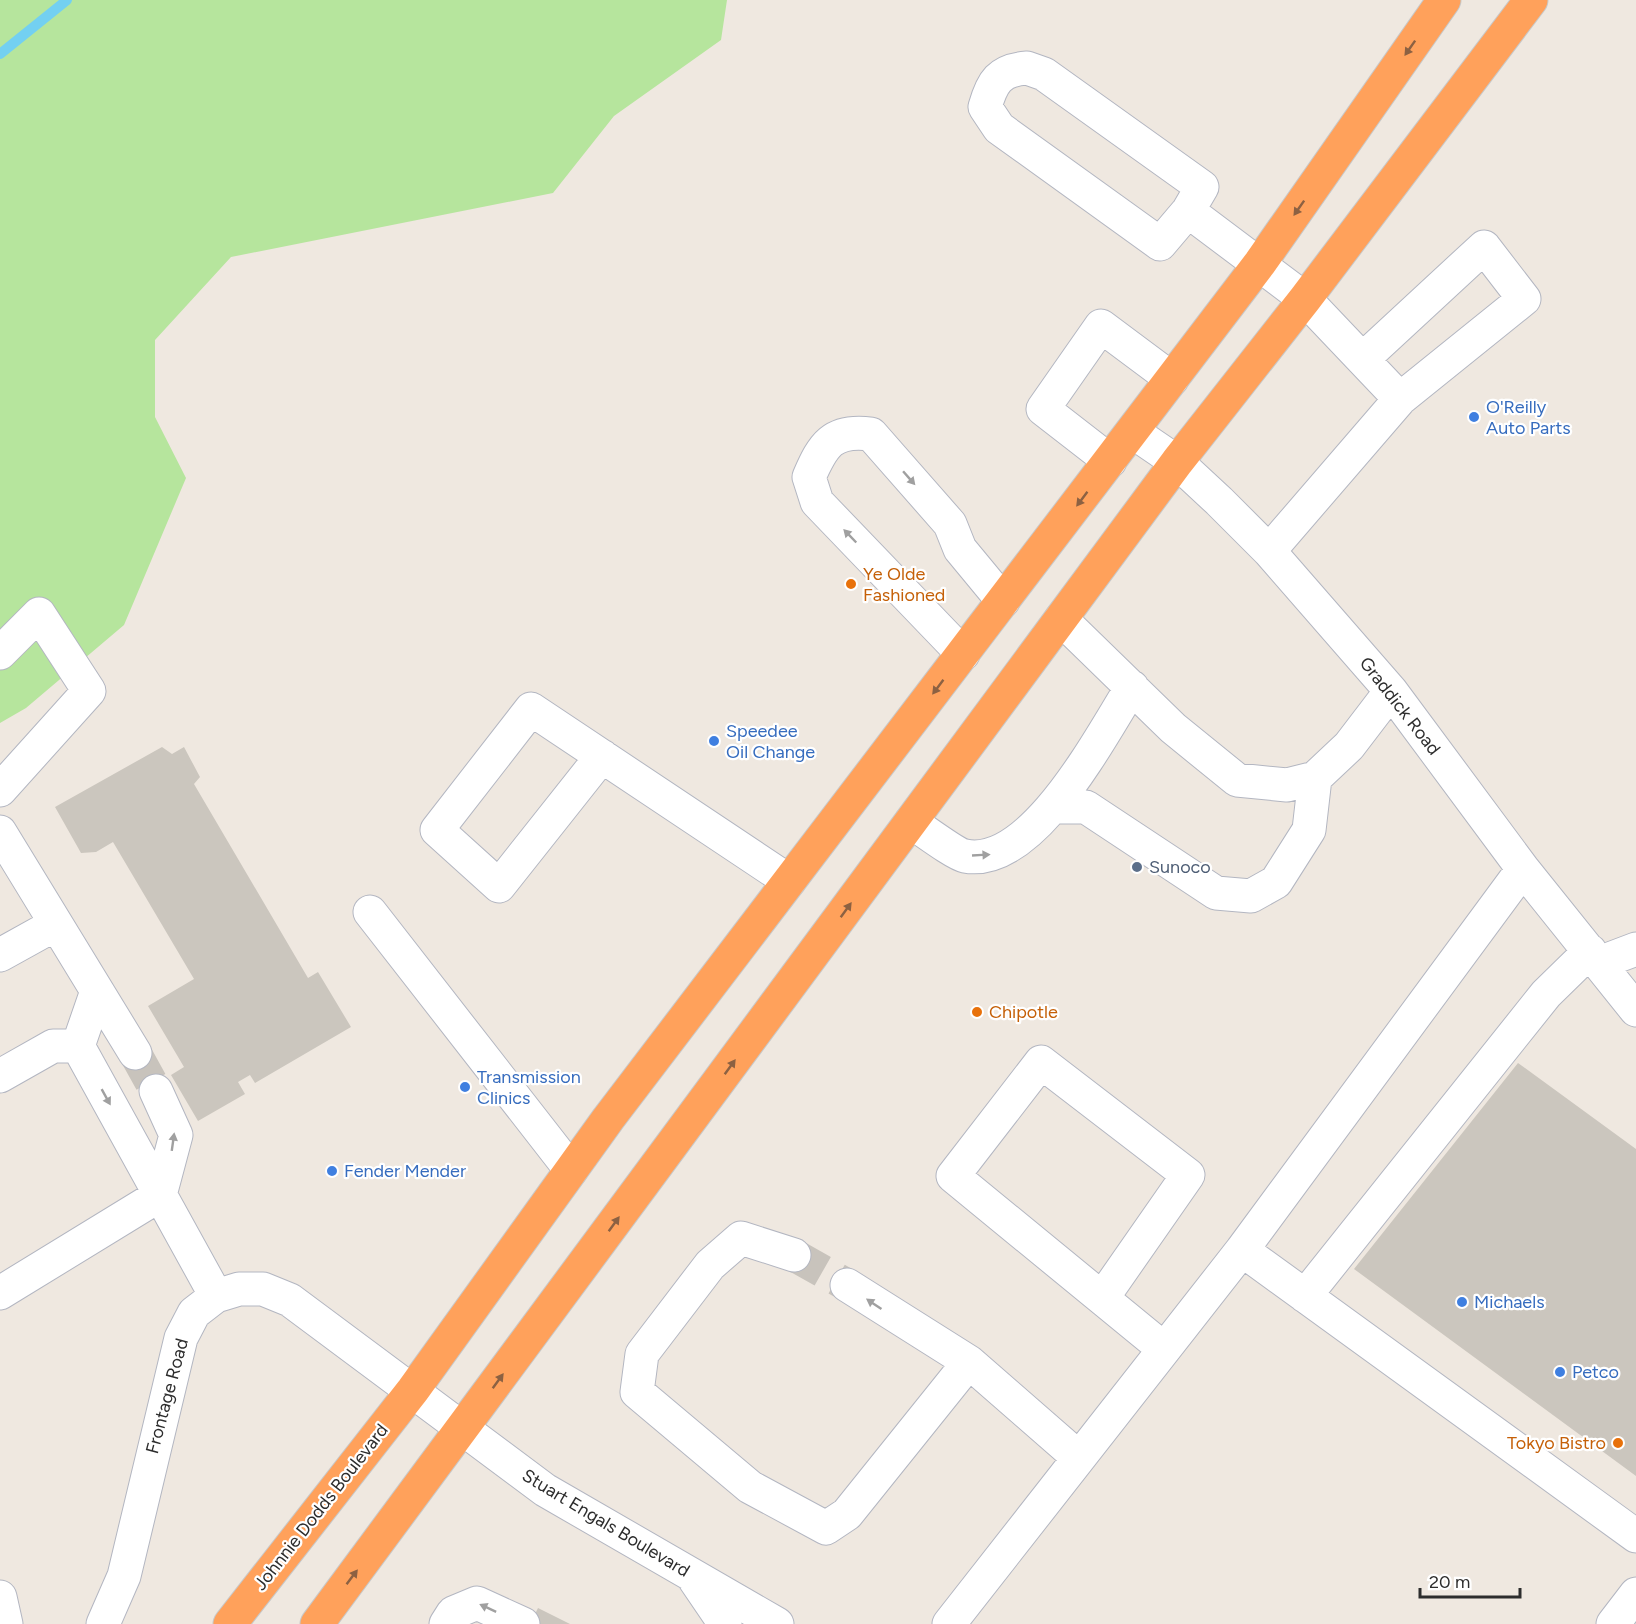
<svg xmlns="http://www.w3.org/2000/svg" width="1636" height="1624" viewBox="0 0 1636 1624" font-family="Figtree,sans-serif">
	<style>
		.green { fill: #b6e59d }
		.lines { fill: none; stroke-linecap: round; stroke-linejoin: round }
		.stream { stroke: #73d0f1; stroke-width: 10 }
		.building { fill: #cbc6be }
		.minor-tunnel { stroke: #c8c3bc; stroke-width: 33; stroke-dasharray: 33 16; stroke-linecap: butt }
		.minor-casing { stroke: #b3b6c1; stroke-width: 35 }
		.highway-casing { stroke: #c8c8c8; stroke-width: 35 }
		.minor { stroke: #fff; stroke-width: 33 }
		.highway { stroke: #ffa15b; stroke-width: 33 }
		.oneway { fill: #8c6142 }
		.oneway2 { fill: #a0a0a0 }
		.shop-dot { fill: #3f7fe0; stroke: #fff; stroke-width: 2 }
		.food-dot { fill: #e8710a; stroke: #fff; stroke-width: 2 }
		.service-dot { fill: #5c6f8a; stroke: #fff; stroke-width: 2 }
		.labels { text-anchor: middle; dominant-baseline: central; stroke-width: 4.5; stroke-linejoin: round; paint-order: stroke }
		.shop-label { font-size: 18px; fill: #366cbe; stroke: #fff; text-anchor: start }
		.food-label { font-size: 18px; fill: #c56008; stroke: #fff; text-anchor: start }
		.street-label { font-size: 18px; fill: #2d2d2d; stroke: #fff }
		.service-label { font-size: 18px; fill: #4e5e75; stroke: #fff; text-anchor: start }
	</style>
	<rect width="100%" height="100%" fill="#efe8e0"/>
	<!-- green -->
	<path class="green" d="M0,0H727L721,40L614,116L553,193L231,257L155,340V417L186,478L124,625L26,708L0,723Z"/>
	<g class="lines">
		<!-- stream -->
		<path class="stream" d="M0,54L67,0"/>
	</g>
	<!-- building -->
	<path class="building" d="M162,747L172,754L184,747L200,777L194,784L308,978L318,972L351,1027L255,1083L250,1075L238,1082L245,1094L198,1121L171,1075L184,1067L148,1006L194,979L113,842L96,852L81,853L55,807Z
		M1518,1063L1636,1149V1476L1354,1269Z
		M538,1608L570,1624H530Z"/>
	<g class="lines">
		<!-- minor-tunnel -->
		<path class="minor-tunnel" d="M135,1053L156,1091
			M794,1255L847,1285"/>
		<!-- minor casing -->
		<g class="minor-casing">
			<path id="minor" d="M1027,68L1044,74L1202,187L1188,211L1160,244L999,128L985,107C992,82 999,70 1027,68Z
				M1188,211L1305,299L1400,399L1269,551
				M1364,358L1484,247L1524,299L1400,399
				M1133,432L1177,462L1219,501L1269,551L1391,691L1523,869L1636,1010
				M1110,461L1043,409L1101,326L1172,379
				M1061,619L1173,728L1237,780L1287,785L1315,778L1349,746L1391,691
				M0,653L39,614L89,691L0,790
				M963,654L817,502L809,477C823,445 832,429 871,434L950,524L960,549L1003,601
				M602,756L499,886L437,830L531,709L789,881
				M1055,807H1086L1216,893L1251,896L1276,882L1309,830L1315,778
				M911,822C922,829 955,854 965,856C1033,869 1101,735 1132,687
				M0,832L135,1053
				M370,912L571,1170
				M0,955L56,924
				M1599,963L1636,949
				M97,991L78,1046L216,1296
				M0,1076L53,1046H78
				M1242,1250L1636,1536
				M794,1255L741,1238L710,1265L642,1354L637,1392L750,1487L826,1528L847,1514L969,1362
				M847,1285L969,1362L1079,1458
				M0,1293L160,1195L176,1135L156,1091
				M1305,1296L1546,994L1590,951
				M1103,1297L1188,1175L1041,1062L953,1176L1164,1349
				M695,1580L725,1624
				M0,1597L6,1624
				M103,1624L124,1576L181,1338L194,1313L216,1296L239,1289H263L290,1300L545,1490L777,1624
				M446,1624L453,1613L477,1603L523,1624
				M949,1624L1242,1250L1523,869
				M1613,1624L1636,1594"/>
		</g>
		<!-- highway casing -->
		<g class="highway-casing">
			<path id="highway" d="M230,1624L413,1390L608,1119L1260,263L1444,0
				M317,1624L1177,462L1305,299L1531,0"/>
		</g>
		<!-- minor -->
		<use href="#minor" class="minor"/>
		<!-- highway -->
		<use href="#highway" class="highway"/>
	</g>
	<!-- one-way arrows -->
	<defs><path id="oneway-solid" d="M-6-.8H1V-3.2L6.5 0L1 3.2V.8H-6Z" transform="scale(1.5)"/></defs>
	<g class="oneway">
		<use href="#oneway-solid" transform="translate(1410 48) rotate(125)"/>
		<use href="#oneway-solid" transform="translate(1299 208) rotate(125)"/>
		<use href="#oneway-solid" transform="translate(1082 499) rotate(127)"/>
		<use href="#oneway-solid" transform="translate(938 687) rotate(127)"/>
		<use href="#oneway-solid" transform="translate(846 910) rotate(-54)"/>
		<use href="#oneway-solid" transform="translate(730 1067) rotate(-54)"/>
		<use href="#oneway-solid" transform="translate(614 1224) rotate(-54)"/>
		<use href="#oneway-solid" transform="translate(498 1381) rotate(-54)"/>
		<use href="#oneway-solid" transform="translate(352 1577) rotate(-53)"/>
	</g>
	<g class="oneway2">
		<use href="#oneway-solid" transform="translate(909 478) rotate(49)"/>
		<use href="#oneway-solid" transform="translate(850 536) rotate(-134)"/>
		<use href="#oneway-solid" transform="translate(981 855) rotate(-3)"/>
		<use href="#oneway-solid" transform="translate(106 1097) rotate(61)"/>
		<use href="#oneway-solid" transform="translate(173 1142) rotate(-82)"/>
		<use href="#oneway-solid" transform="translate(874 1304) rotate(-146)"/>
		<use href="#oneway-solid" transform="translate(488 1608) rotate(-155)"/>
	</g>
	<!-- markers -->
	<g class="shop-dot">
		<circle cx="1474" cy="417" r="6"/>
		<circle cx="714" cy="741" r="6"/>
		<circle cx="465" cy="1087" r="6"/>
		<circle cx="332" cy="1171" r="6"/>
		<circle cx="1462" cy="1302" r="6"/>
		<circle cx="1560" cy="1372" r="6"/>
	</g>
	<g class="food-dot">
		<circle cx="851" cy="584" r="6"/>
		<circle cx="977" cy="1012" r="6"/>
		<circle cx="1618" cy="1443" r="6"/>
	</g>
	<circle class="service-dot" cx="1137" cy="867" r="6"/>
	<g class="labels">
		<!-- shop labels -->
		<g class="shop-label">
			<text x="1486" y="407">O'Reilly<tspan x="1486" dy="21">Auto Parts</tspan></text>
			<text x="726" y="731">Speedee<tspan x="726" dy="21">Oil Change</tspan></text>
			<text x="477" y="1077">Transmission<tspan x="477" dy="21">Clinics</tspan></text>
			<text x="344" y="1171">Fender Mender</text>
			<text x="1474" y="1302">Michaels</text>
			<text x="1572" y="1372">Petco</text>
		</g>
		<!-- food labels -->
		<g class="food-label">
			<text x="863" y="574">Ye Olde<tspan x="863" dy="21">Fashioned</tspan></text>
			<text x="989" y="1012">Chipotle</text>
			<text x="1606" y="1443" text-anchor="end">Tokyo Bistro</text>
		</g>
		<!-- street labels -->
		<g class="street-label">
			<text transform="translate(1400 706) rotate(52)">Graddick Road</text>
			<text transform="translate(167 1396) rotate(-75)">Frontage Road</text>
			<text transform="translate(321 1507) rotate(-52)">Johnnie Dodds Boulevard</text>
			<text transform="translate(606 1523) rotate(31)">Stuart Engals Boulevard</text>
		</g>
		<!-- service labels -->
		<g class="service-label">
			<text x="1149" y="867">Sunoco</text>
		</g>
	</g>
	<!-- scale -->
	<path d="M1420 1588v9h100v-9" fill="none" stroke="#2d2d2d" stroke-width="3"/>
	<text x="1429" y="1588" font-size="18" fill="#2d2d2d" stroke="#ffffff" stroke-width="4.5" paint-order="stroke">20 m</text>
</svg>
